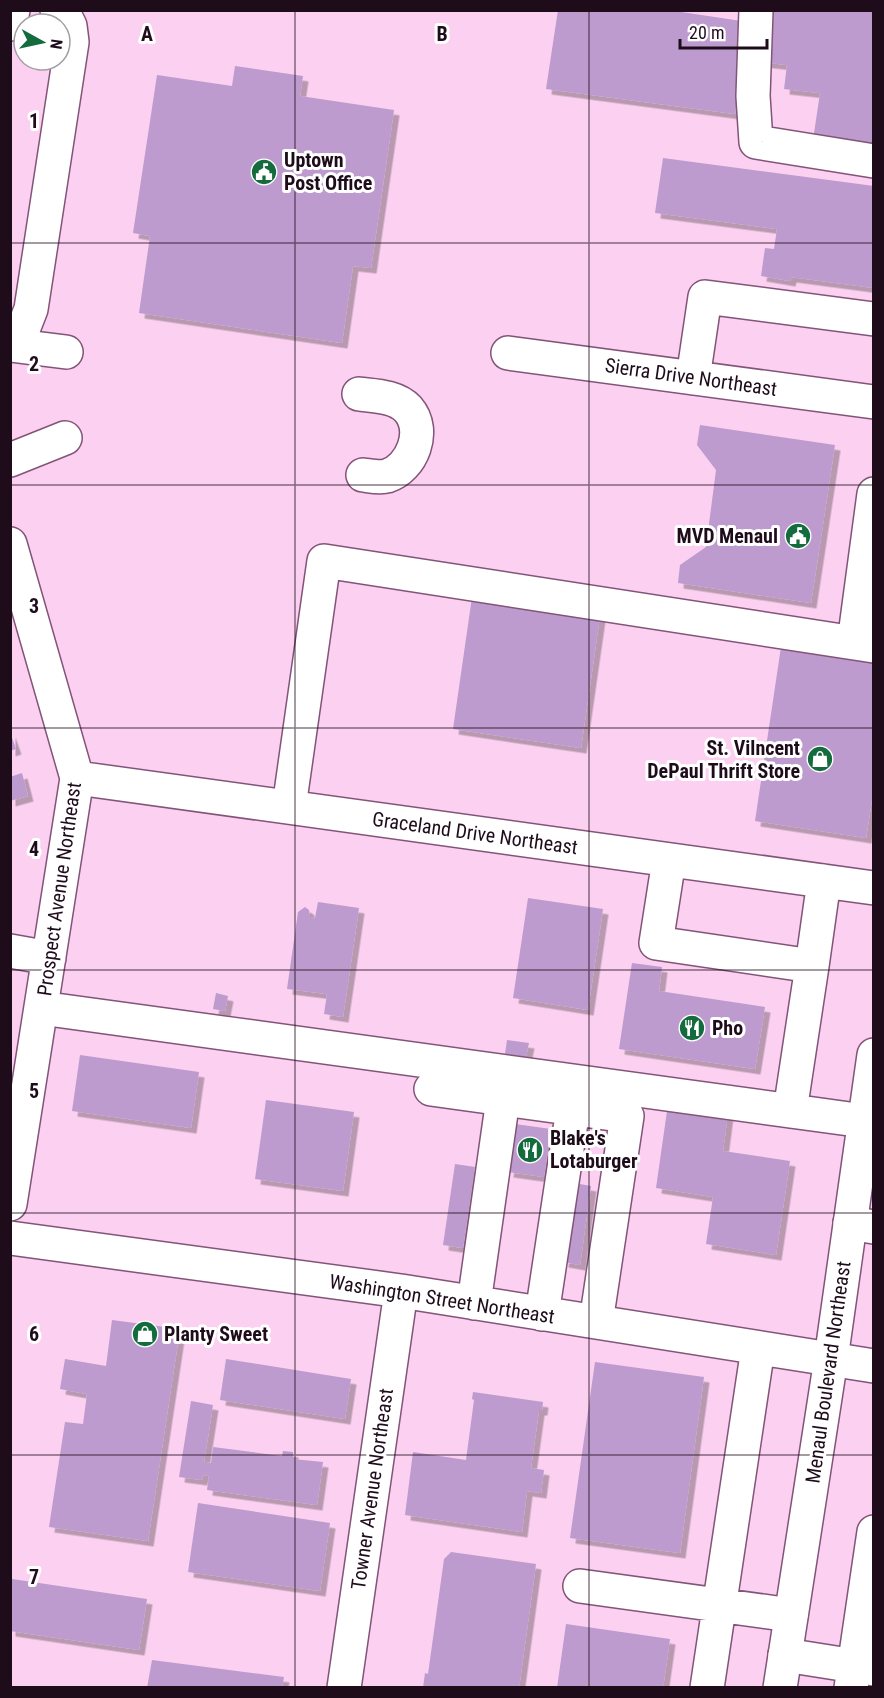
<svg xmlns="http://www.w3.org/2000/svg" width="884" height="1698" viewBox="0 0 884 1698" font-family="'Roboto Condensed',sans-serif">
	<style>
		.building { fill: #bd9bce; filter: url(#shadow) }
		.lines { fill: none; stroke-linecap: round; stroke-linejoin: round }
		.minor-casing { stroke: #825478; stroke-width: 36 }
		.major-casing { stroke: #825478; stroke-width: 36 }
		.minor { stroke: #fff; stroke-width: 33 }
		.major { stroke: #fff; stroke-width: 33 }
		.grid { fill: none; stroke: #1e0c1b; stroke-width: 1.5; stroke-opacity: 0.55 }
		.labels { text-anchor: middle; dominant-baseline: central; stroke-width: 6; stroke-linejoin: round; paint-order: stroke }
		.poi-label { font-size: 20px; font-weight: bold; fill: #1e0c1b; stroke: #fff; text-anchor: start }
		.street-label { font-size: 20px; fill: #1e0c1b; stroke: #fff }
		.grid-label { font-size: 20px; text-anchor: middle; font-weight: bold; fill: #1e0c1b; stroke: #fff; stroke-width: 6; stroke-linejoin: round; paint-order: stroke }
	</style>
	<defs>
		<filter id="shadow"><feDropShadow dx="5.5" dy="5.5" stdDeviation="0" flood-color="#0004"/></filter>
	</defs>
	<rect width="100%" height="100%" fill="#fbd0f0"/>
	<!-- building -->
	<path class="building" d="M558,10H668L748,22L735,114L546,89Z
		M768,10H874V149L813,140L820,93L784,89L787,65L761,62Z
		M235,66L303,76L300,96L394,110L371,268L353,266L342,343L139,313L150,236L133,233L157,75L232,86Z
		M663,158L874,186V288L791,277L790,281L761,276L765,248L774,249L777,229L655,213Z
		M700,425L835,445L811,603L678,583L680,565L706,547L716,470L697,445Z
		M472,597L600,616L581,748L453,729Z
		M781,647L874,661V786L866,838L755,821Z
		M10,732L16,749L10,751Z
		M22,773L28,796L10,801V777Z
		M528,898L603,909L588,1010L513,998Z
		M318,902L359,908L343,1017L324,1014L327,994L287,989L298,912L305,907L309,910L310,917L315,918Z
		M632,963L662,967L659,991L765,1007L755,1069L619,1049Z
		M216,993L228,996L225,1011L213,1009Z
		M507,1040L529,1043L526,1057L505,1054Z
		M80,1055L199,1072L191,1128L72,1111Z
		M266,1100L354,1112L343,1191L255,1179Z
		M668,1104L728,1113L723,1151L790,1161L776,1255L706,1244L713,1197L656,1188Z
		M515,1124L551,1129L544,1177L508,1172Z
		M455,1164L475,1167L463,1248L443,1245Z
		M574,1183L591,1186L580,1265L563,1262Z
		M112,1320L180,1329L148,1541L49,1527L65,1422L83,1424L87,1394L60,1389L65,1359L106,1366Z
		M226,1359L351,1379L345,1419L220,1400Z
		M595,1362L704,1377L680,1553L570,1538Z
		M473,1392L543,1402L542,1410H539L531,1468L544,1470L541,1493L527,1491L522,1532L405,1515L413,1452L466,1460L474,1400L472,1399Z
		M191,1401L213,1405L204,1462L211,1463L213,1447L282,1456L283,1451L293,1452V1459L323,1462L317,1505L207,1490L209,1476L203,1475L202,1480L179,1477Z
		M198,1503L330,1523L320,1591L188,1572Z
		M451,1552L536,1564L519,1688H423L425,1673L428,1674L444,1559Z
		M12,1579L147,1599L139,1650L10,1631Z
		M566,1624L670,1639L663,1688H557Z
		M152,1660L284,1677L282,1688H147Z"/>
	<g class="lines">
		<!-- minor casing -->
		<g class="minor-casing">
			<path id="minor" d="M756,10L753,96L756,142L874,161
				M10,24L13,10
				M10,340L24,327L31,309L72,42L70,26L63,12L57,10
				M10,345L66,352
				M508,353L874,402
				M693,378L705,297L874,319
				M359,394C375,396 396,396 408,409C427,431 412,468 387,476C380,478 371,476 363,475
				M10,460L65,438
				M10,544L77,778L10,1204
				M854,643L874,494
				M77,778L874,888
				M289,807L324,561L874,646
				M669,860L656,943L812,966L824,881
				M10,951L49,958
				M41,1008L864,1121
				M431,1089L627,1116L596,1322
				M790,1111L812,966
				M850,1223L874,1227
				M10,1238L401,1291L874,1366
				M474,1303L503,1099
				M542,1314L573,1109
				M580,1586L791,1615
				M785,1655L874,1669
				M344,1688L401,1291
				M707,1688L758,1348"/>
		</g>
		<!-- major casing -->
		<g class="major-casing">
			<path id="major" d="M780,1688L831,1359L874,1055
				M851,1688L874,1532"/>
		</g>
		<!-- minor -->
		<use href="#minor" class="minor"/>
		<!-- major -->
		<use href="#major" class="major"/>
	</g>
	<!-- grid -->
	<path class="grid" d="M295,10V1688M589,10V1688M10,243H874M10,485H874M10,728H874M10,970H874M10,1213H874M10,1455H874"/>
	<!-- icons -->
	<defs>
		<g id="civic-disc" transform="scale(1.35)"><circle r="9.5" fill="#146c3e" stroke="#fff"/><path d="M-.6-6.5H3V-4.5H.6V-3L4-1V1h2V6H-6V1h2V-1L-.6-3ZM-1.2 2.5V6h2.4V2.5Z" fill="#fff"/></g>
		<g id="shop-disc" transform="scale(1.35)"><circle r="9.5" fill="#146c3e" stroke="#fff"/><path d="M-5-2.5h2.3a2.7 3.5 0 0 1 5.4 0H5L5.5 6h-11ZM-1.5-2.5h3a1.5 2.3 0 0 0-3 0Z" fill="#fff"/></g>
		<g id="restaurant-disc" transform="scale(1.35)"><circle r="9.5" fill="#146c3e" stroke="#fff"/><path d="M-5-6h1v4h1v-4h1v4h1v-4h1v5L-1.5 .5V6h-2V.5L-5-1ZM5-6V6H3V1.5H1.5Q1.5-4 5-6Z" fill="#fff"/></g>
	</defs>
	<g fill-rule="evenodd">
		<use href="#civic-disc" x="264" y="172"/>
		<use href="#civic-disc" x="798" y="536"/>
		<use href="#shop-disc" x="820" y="759"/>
		<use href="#restaurant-disc" x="692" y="1028"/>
		<use href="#restaurant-disc" x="530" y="1150"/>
		<use href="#shop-disc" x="145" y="1334"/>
	</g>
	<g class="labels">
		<!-- poi labels -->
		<g class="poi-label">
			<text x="284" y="160">Uptown<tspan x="284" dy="23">Post Office</tspan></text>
			<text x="778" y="536" text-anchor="end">MVD Menaul</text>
			<text x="800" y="748" text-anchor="end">St. Vilncent<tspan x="800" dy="23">DePaul Thrift Store</tspan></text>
			<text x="712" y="1028">Pho</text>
			<text x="550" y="1138">Blake's<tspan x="550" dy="23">Lotaburger</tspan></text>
			<text x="164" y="1334">Planty Sweet</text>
		</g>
		<!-- street labels -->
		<g class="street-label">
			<text transform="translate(691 377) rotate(8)">Sierra Drive Northeast</text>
			<text transform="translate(475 833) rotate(8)">Graceland Drive Northeast</text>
			<text transform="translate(59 889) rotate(-82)">Prospect Avenue Northeast</text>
			<text transform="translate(442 1299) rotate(9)">Washington Street Northeast</text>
			<text transform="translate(828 1372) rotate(-82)">Menaul Boulevard Northeast</text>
			<text transform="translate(372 1489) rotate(-82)">Towner Avenue Northeast</text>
		</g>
	</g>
	<g class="grid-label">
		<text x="147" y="41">A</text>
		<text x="442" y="41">B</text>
		<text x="34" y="128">1</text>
		<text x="34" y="371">2</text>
		<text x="34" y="613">3</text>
		<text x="34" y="856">4</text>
		<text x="34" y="1098">5</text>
		<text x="34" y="1341">6</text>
		<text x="34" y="1584">7</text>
	</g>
	<!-- border -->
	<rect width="884" height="1698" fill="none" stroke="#1e0c1b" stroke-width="24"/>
	<!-- north arrow -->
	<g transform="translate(42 42) rotate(98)"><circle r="28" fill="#ffffff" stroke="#a59ea4" stroke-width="1.5"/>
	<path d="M0-4.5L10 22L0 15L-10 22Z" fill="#146c3e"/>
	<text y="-9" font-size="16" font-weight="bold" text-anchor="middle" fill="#1e0c1b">N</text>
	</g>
	<!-- scale -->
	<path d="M680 39v9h87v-9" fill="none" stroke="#1e0c1b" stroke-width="3"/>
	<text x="689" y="39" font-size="18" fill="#1e0c1b" stroke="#ffffff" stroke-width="4.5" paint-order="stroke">20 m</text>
</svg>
